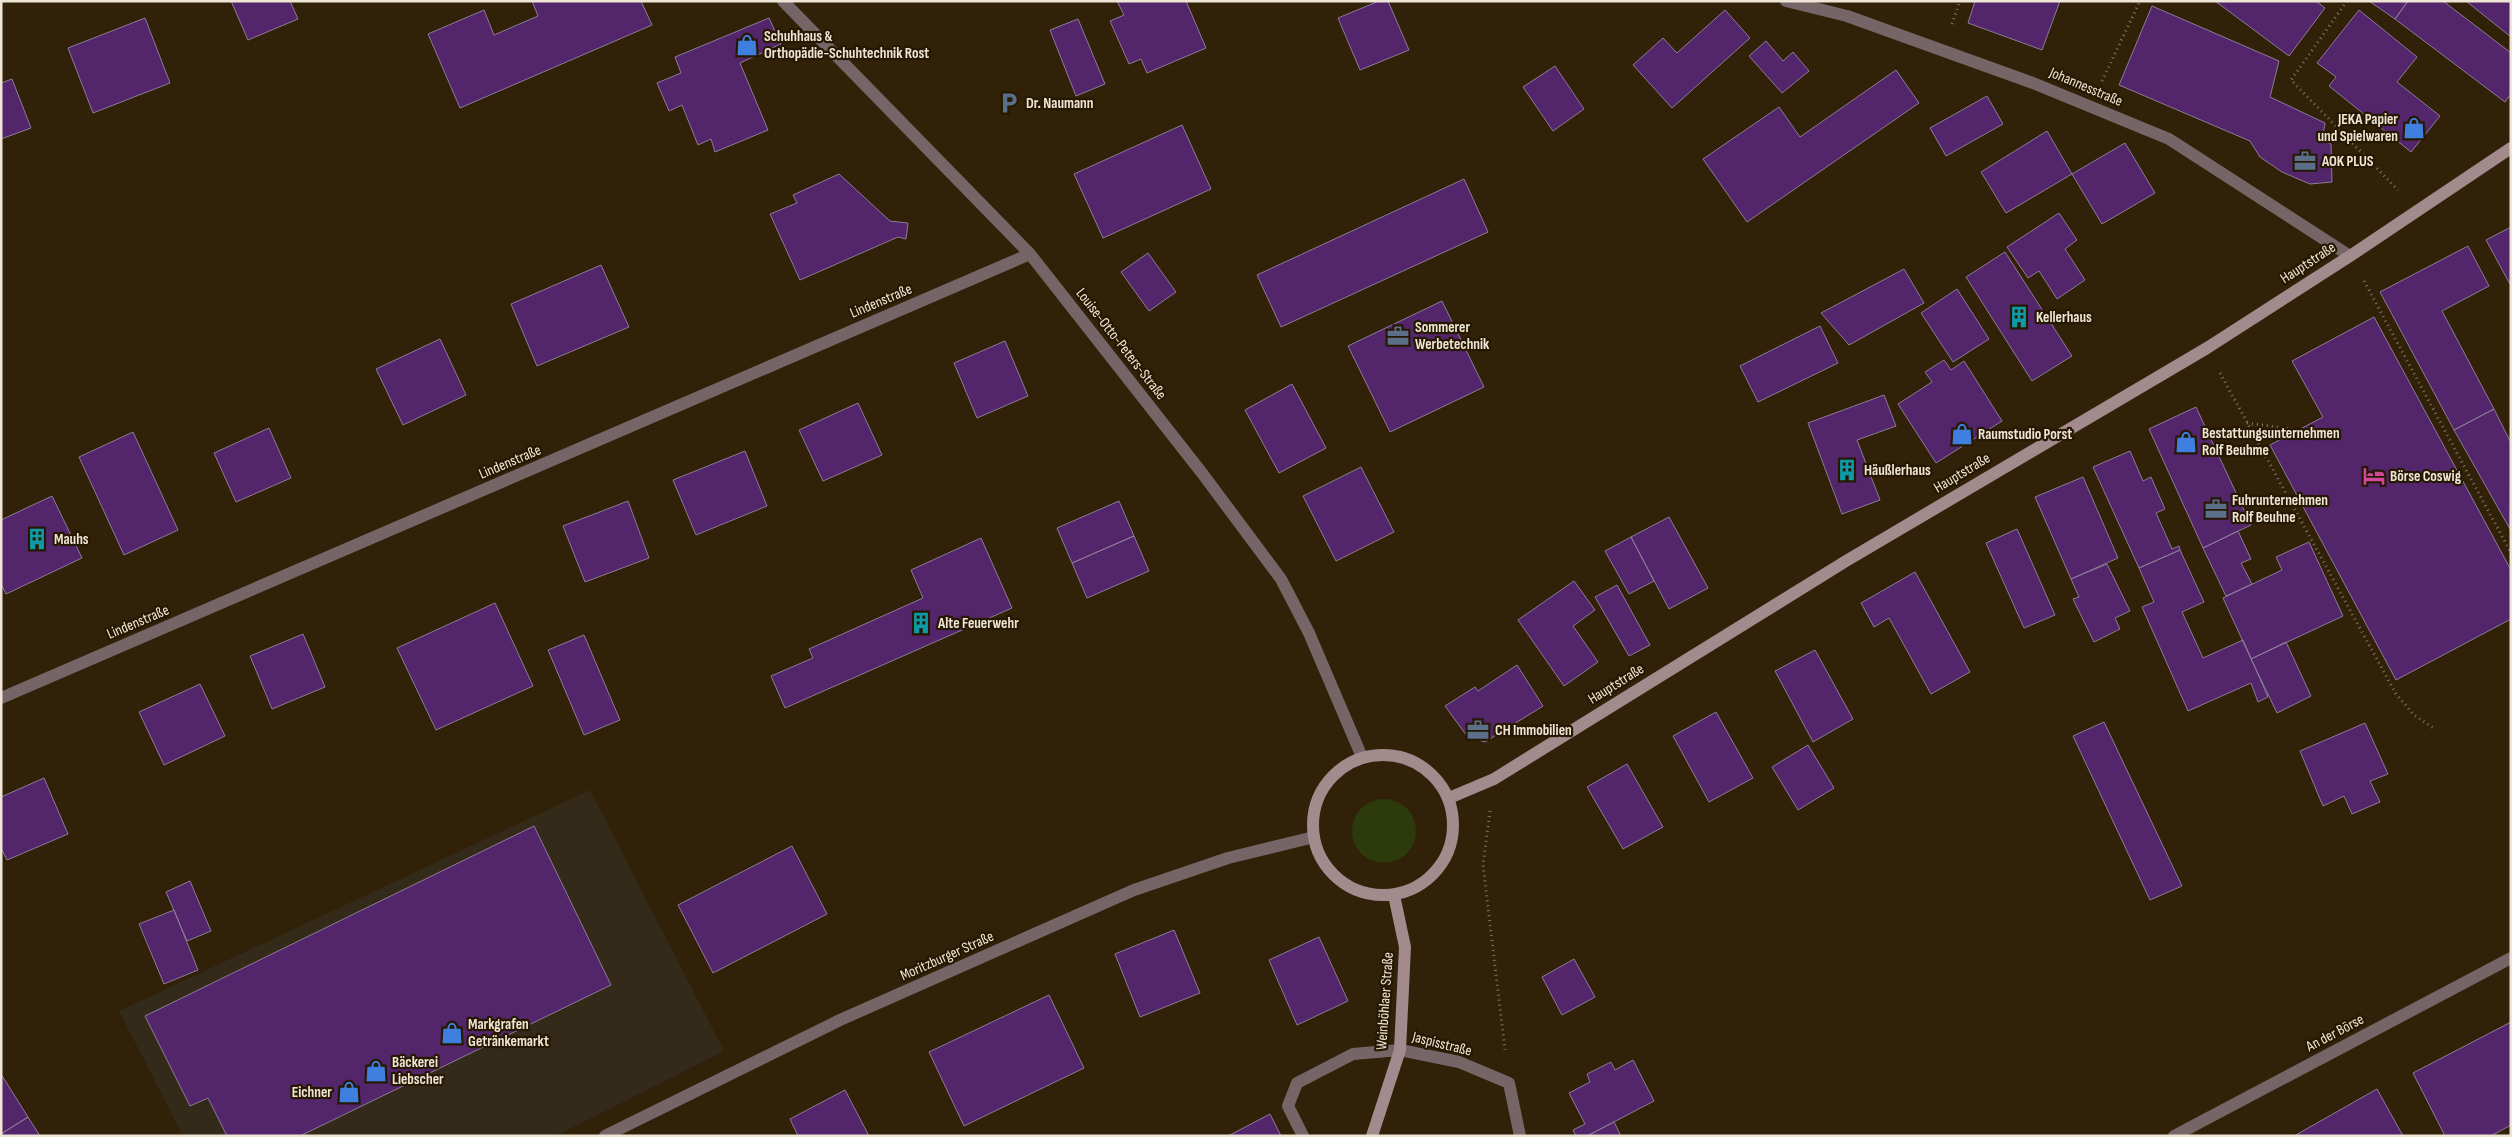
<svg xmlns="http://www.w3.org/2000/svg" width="2512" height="1137" viewBox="0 0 2512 1137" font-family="'Sofia Sans Condensed',sans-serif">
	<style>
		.commercial { fill: #342a1a }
		.green { fill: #2d3b0c }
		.building { fill: #53256b; stroke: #8c7c97 }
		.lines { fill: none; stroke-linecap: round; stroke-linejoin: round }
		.path { stroke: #837662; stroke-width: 3; stroke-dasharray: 1 4; stroke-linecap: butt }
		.service { stroke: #756567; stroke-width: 12 }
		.minor { stroke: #756567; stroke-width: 12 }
		.tertiary { stroke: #756567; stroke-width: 12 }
		.secondary { stroke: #a38a8d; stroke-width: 12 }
		.labels { text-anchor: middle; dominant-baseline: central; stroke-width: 4.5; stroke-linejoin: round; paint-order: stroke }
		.poi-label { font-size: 15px; font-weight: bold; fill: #efe5d6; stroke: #261801; text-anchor: start }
		.street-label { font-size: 15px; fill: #efe5d6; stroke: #261801 }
	</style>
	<rect width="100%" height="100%" fill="#302108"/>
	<!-- commercial -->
	<path class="commercial" d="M590,790L724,1051L556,1136H183L119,1011Z"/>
	<!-- green -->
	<path class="green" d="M1352 831a32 32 0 1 1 64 0a32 32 0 1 1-64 0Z"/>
	<!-- building -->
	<path class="building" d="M231,1H290L298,19L248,40Z
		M532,1H641L652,25L460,108L428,34L484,10L494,35L538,16Z
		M1117,1H1186L1206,48L1147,73L1141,59L1129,64L1110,21L1124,15Z
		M1379,1H1388L1409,50L1360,70L1338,18Z
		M1975,1H2060L2042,50L1968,23Z
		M2215,1H2316L2325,8L2289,56Z
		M2369,1H2408L2395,19Z
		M2408,1H2443L2511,53V94L2505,102L2395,19Z
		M2466,1H2511V37Z
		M2152,6L2279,61L2270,97L2325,123L2322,140L2331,144L2332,182L2310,184L2282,172L2260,157L2250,141L2119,85Z
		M1725,10L1750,38L1672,108L1633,65L1663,38L1677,53Z
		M2359,10L2417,57L2397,82L2440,116L2411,152L2329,86L2336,77L2317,63Z
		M145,18L170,83L93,113L68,48Z
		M769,18L781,44L740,63L768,130L715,152L711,139L698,145L682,105L669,111L657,83L681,73L675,57Z
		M1078,19L1105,84L1076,96L1050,30Z
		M1766,41L1783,61L1793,52L1809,71L1782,93L1749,56Z
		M1555,66L1584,109L1553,131L1523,87Z
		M1896,70L1919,103L1747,222L1703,159L1779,107L1800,137Z
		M12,79L31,128L1,139V83Z
		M1987,96L2003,124L1946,156L1930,128Z
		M1182,125L1211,189L1103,238L1074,174Z
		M2047,131L2072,174L2006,213L1981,172Z
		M2125,143L2155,193L2102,224L2072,174Z
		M839,174L890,221L908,223L906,239L898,237L800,280L770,214L797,203L793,195Z
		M1464,179L1488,232L1281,327L1257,275Z
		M2059,213L2077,240L2065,249L2085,280L2057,299L2039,271L2028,278L2007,247Z
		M2511,227V286L2486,240Z
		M2468,246L2489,286L2442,311L2494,409L2454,430L2380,292Z
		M2005,252L2072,356L2032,381L1966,277Z
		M1148,253L1176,292L1149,311L1121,272Z
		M601,265L629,327L537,366L511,304Z
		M1904,269L1924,303L1849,345L1821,313Z
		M1957,289L1989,339L1953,362L1921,313Z
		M1442,301L1484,387L1390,432L1348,346Z
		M2374,317L2511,570V619L2396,680L2270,445L2323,417L2292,361Z
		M1820,326L1838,363L1758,402L1740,366Z
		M440,339L466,395L403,425L376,369Z
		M1005,341L1028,396L977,418L954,363Z
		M1944,360L1951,370L1964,361L2002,421L1936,463L1898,404L1932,382L1925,372Z
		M1292,384L1326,448L1279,473L1245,410Z
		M1884,395L1896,426L1857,440L1880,500L1842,514L1808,423Z
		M858,403L882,455L823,481L799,430Z
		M2196,407L2251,525L2203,548L2149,429Z
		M2494,409L2511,443L2510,529L2454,430Z
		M269,428L291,478L236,502L214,453Z
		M133,432L178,530L124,555L79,457Z
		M745,451L767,506L696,535L673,480Z
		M2130,451L2143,481L2151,477L2165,509L2156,513L2172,549L2179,546L2180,550L2139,568L2093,467Z
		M1361,467L1394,532L1336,561L1303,496Z
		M2083,477L2118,558L2071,579L2035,497Z
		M52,496L82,558L6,594L1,584V520Z
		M628,501L649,558L585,582L563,526Z
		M1119,501L1134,536L1072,563L1057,528Z
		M1669,517L1708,588L1669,609L1631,537Z
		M2017,529L2055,615L2024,628L1986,543Z
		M2238,531L2251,559L2241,563L2252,584L2226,596L2203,548Z
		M1134,536L1149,571L1087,598L1072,563Z
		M1631,537L1654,581L1629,594L1605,551Z
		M981,538L1012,608L785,708L771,676L813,658L809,649L923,598L911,570Z
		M2309,542L2343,616L2251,659L2223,598L2282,570L2276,557Z
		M2180,550L2204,602L2182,612L2203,658L2243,640L2268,697L2258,702L2251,683L2188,711L2142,607L2154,602L2139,568Z
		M2107,564L2130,611L2115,618L2120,629L2094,642L2073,599L2079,597L2071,579Z
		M1915,572L1970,672L1931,694L1889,618L1874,627L1861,603Z
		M1574,581L1595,610L1573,626L1598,662L1564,686L1518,620Z
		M1617,585L1650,645L1629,656L1595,597Z
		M495,603L533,686L436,730L397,648Z
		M303,634L325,687L272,709L250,656Z
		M584,635L620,720L584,735L548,650Z
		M2286,642L2311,696L2277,713L2251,659Z
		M1815,650L1853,719L1813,742L1775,671Z
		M1517,665L1543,706L1485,742L1467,736L1445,706L1475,687L1478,691Z
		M200,684L225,736L164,765L139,712Z
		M1716,712L1753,778L1709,802L1673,736Z
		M2104,722L2182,886L2150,900L2073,736Z
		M2365,723L2388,774L2370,781L2380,802L2352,814L2344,796L2323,806L2300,751Z
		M1808,745L1834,788L1798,810L1772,767Z
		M1627,764L1663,827L1623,849L1587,787Z
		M44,778L68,834L7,860L1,848V797Z
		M534,826L611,985L300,1136H227L208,1098L190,1106L145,1016Z
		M792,846L827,914L713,973L678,905Z
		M190,881L211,931L187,941L166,892Z
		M174,910L198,970L164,984L139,924Z
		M1174,930L1200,993L1140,1017L1115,954Z
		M1319,937L1348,1001L1297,1025L1269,960Z
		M1574,959L1595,997L1562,1015L1542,977Z
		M1049,995L1084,1068L964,1126L929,1052Z
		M2511,1022V1125L2491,1136H2445L2413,1073Z
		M1633,1060L1654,1101L1587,1136H1576L1573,1130L1585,1124L1569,1093L1590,1082L1587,1074L1611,1062L1615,1070Z
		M1,1074L28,1117L1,1134Z
		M2377,1089L2403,1136H2294Z
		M845,1090L869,1136H798L790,1119Z
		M1270,1114L1281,1136H1228Z
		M28,1117L40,1136H1V1134Z
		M1614,1122L1621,1136H1587Z"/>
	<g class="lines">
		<!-- path -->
		<path class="path" d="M2347,1L2291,80L2398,190
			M1952,24L1960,1
			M2102,81L2140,1
			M2364,281L2511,553
			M2220,373L2396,694L2414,715L2435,729
			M2247,423L2298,430
			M1490,811L1483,865L1505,1050"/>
		<!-- service -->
		<path class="service" d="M1303,1136L1288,1106L1297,1083L1353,1054L1400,1050"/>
		<!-- minor -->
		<path class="minor" d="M783,1L1030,254L1202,473L1281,579L1309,633L1362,757
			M1786,1L1847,16L2033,83L2169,139L2350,256
			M1,698L1030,254
			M1400,1050L1459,1062L1509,1083L1520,1136
			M2174,1136L2511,958"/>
		<!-- tertiary -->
		<path class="tertiary" d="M605,1136L840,1020L1134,890L1228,858L1314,837"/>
		<!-- secondary -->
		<path class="secondary" d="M1313 825a70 70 0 1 1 140 0a70 70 0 1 1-140 0Z
			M1449,798L1494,779L1846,561L2207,348L2350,256L2511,148
			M1372,1136L1400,1050L1405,947L1394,895"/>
	</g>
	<!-- icons -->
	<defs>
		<g id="shop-bare" transform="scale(1.725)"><path d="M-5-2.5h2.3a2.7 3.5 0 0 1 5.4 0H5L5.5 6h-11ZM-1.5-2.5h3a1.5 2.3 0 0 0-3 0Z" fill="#3f7fe0" stroke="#261801" stroke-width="2.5" paint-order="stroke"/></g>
		<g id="parking-bare" transform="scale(1.725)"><path d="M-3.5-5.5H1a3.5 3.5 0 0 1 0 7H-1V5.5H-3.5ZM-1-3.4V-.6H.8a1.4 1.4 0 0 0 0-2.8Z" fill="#5c6f8a" stroke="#261801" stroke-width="2.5" paint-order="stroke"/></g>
		<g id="office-bare" transform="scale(1.725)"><path d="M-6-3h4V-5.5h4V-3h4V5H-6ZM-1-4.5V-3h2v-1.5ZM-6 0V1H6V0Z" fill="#5c6f8a" stroke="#261801" stroke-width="2.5" paint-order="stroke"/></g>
		<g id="building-bare" transform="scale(1.725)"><path d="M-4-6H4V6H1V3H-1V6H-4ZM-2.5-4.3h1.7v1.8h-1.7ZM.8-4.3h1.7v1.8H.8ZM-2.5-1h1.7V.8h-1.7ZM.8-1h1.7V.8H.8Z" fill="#0f9aa8" stroke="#261801" stroke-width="2.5" paint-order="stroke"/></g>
		<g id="hotel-bare" transform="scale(1.725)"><path d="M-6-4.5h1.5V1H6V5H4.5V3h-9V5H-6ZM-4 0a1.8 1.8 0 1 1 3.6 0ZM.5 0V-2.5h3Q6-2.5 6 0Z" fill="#d1479c" stroke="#261801" stroke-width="2.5" paint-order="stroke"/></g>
	</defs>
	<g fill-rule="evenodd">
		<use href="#shop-bare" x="747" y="45"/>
		<use href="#parking-bare" x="1009" y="103"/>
		<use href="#shop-bare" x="2414" y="128"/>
		<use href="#office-bare" x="2305" y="161"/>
		<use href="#building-bare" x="2019" y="317"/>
		<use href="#office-bare" x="1398" y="336"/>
		<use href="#shop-bare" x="1962" y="434"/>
		<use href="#shop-bare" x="2186" y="442"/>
		<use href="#building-bare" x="1847" y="470"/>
		<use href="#hotel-bare" x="2374" y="476"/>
		<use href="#office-bare" x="2216" y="509"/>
		<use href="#building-bare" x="37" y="539"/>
		<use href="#building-bare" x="921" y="623"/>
		<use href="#office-bare" x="1478" y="730"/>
		<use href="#shop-bare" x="452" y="1033"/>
		<use href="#shop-bare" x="376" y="1071"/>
		<use href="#shop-bare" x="349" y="1092"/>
	</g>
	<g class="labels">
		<!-- poi labels -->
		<g class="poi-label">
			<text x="764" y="36">Schuhhaus &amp;<tspan x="764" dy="17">Orthopädie-Schuhtechnik Rost</tspan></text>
			<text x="1026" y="103">Dr. Naumann</text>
			<text x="2398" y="119" text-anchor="end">JEKA Papier<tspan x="2398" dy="17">und Spielwaren</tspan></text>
			<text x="2322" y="161">AOK PLUS</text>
			<text x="2036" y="317">Kellerhaus</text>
			<text x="1415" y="327">Sommerer<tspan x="1415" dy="17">Werbetechnik</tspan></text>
			<text x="2202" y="433">Bestattungsunternehmen<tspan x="2202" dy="17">Rolf Beuhme</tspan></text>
			<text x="1978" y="434">Raumstudio Porst</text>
			<text x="1864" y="470">Häußlerhaus</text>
			<text x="2390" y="476">Börse Coswig</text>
			<text x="2232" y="500">Fuhrunternehmen<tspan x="2232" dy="17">Rolf Beuhne</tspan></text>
			<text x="54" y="539">Mauhs</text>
			<text x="938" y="623">Alte Feuerwehr</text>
			<text x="1495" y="730">CH Immobilien</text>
			<text x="468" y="1024">Markgrafen<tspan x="468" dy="17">Getränkemarkt</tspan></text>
			<text x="392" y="1062">Bäckerei<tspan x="392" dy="17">Liebscher</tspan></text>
			<text x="332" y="1092" text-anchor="end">Eichner</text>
		</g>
		<!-- street labels -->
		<g class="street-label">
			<text transform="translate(2086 87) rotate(23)">Johannesstraße</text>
			<text transform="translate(2308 263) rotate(-33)">Hauptstraße</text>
			<text transform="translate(881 301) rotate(-23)">Lindenstraße</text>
			<text transform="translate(1121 344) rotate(52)">Louise-Otto-Peters-Straße</text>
			<text transform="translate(510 462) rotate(-23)">Lindenstraße</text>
			<text transform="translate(1962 473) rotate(-31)">Hauptstraße</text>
			<text transform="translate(138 622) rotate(-23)">Lindenstraße</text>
			<text transform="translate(1616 684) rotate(-32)">Hauptstraße</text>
			<text transform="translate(947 956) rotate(-24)">Moritzburger Straße</text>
			<text transform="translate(1385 1001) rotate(-86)">Weinböhlaer Straße</text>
			<text transform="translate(2335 1033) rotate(-28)">An der Börse</text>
			<text transform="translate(1442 1044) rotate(14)">Jaspisstraße</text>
		</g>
	</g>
	<!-- border -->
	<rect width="2512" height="1137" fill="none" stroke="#efe5d6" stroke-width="5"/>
</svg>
